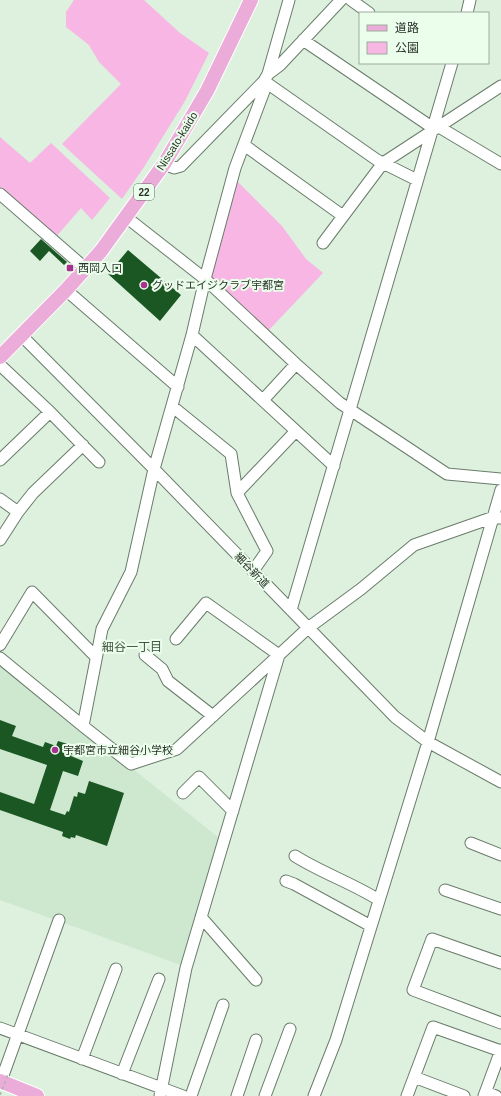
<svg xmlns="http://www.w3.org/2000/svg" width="501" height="1096" viewBox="0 0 501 1096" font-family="Helvetica,'Noto Sans JP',sans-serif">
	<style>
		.built { fill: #cee7cf }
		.green { fill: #f7b6e4 }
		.building { fill: #1a5723 }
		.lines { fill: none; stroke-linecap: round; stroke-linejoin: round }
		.minor-casing { stroke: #6a7c6b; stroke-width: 13 }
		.major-casing { stroke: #fff; stroke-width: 16 }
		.minor { stroke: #fff; stroke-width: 11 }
		.major { stroke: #ebacda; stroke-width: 14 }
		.path-bridge { stroke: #a5b5a6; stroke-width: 1.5; stroke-dasharray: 3 3; stroke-linecap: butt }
		.poi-dot { fill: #a6338d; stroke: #ebfeeb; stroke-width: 1.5 }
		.labels { text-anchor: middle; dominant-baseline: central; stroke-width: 4; stroke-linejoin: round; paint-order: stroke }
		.shield { fill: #ebfeeb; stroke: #656f65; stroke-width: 1 }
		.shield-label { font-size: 10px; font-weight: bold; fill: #2b322b }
		.street-label { font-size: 11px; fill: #2b322b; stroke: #ebfeeb }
		.poi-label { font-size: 11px; fill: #2b322b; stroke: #ebfeeb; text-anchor: start }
		.neighbourhood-label { font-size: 12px; fill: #445444; stroke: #ebfeeb }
	</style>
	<rect width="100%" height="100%" fill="#ddf1de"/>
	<!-- built -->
	<path class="built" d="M0,662L219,838L181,965L0,900Z"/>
	<!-- green -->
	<path class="green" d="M74,0H144L180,33L209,53L185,101L144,167L122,199L62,144L121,84L99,62L89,45L66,27V12Z
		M0,137L30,163L51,143L110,198L92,220L81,208L55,238L0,189Z
		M236,180L282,226L306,259L323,273L268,331L211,277Z"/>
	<!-- building -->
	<path class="building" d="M41,239L67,262L64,265L49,251L40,261L30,251Z
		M128,250L181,295L160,321L108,274Z
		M0,720L16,726L12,736L43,747L45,742L56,746L58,741L74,746L71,756L83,761L78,776L63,771L50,810L65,815L67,811L69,812L74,796L77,797L78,792L85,794L89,781L124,793L107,846L76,835L75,838L71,837L70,839L62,836L63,832L0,810V792L34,804L47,765L0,749Z"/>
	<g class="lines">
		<!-- minor casing -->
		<g class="minor-casing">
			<path id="minor" d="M351,0L369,13
				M467,13L470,0
				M303,40L433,128
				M268,74L280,65L341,0
				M264,81L377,160L417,180
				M439,127L501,164
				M244,145L343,216
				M164,164L174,168L181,166L264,81L268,74L289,0
				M0,194L85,268
				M126,217L205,279L296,364L340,403L447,474L501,479
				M323,243L383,163L501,86
				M66,290L178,387
				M21,335L154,469L395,717L428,742L501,782
				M192,335L334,466
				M0,365L50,412L99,462
				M263,400L296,364
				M173,407L231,454L237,493
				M0,460L50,412
				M0,499L18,512
				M0,540L18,512L33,493L83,445
				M253,571L267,551L237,493L295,432
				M291,610L452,63
				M0,645L32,592L96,657
				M145,655L162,669L168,681L213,716
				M0,658L83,726L131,764L177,749L279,655L206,603L176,639
				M83,726L102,629L131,572L154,469L192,335L205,279L235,168L267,83
				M183,793L199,777L233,811
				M471,843L501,855
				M295,856C322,873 352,883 379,900
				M286,881L294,884L371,926
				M445,890L501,909
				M201,917L256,980
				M501,963L432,939L413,990L501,1023
				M0,1028L183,1096
				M82,1059L116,969
				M122,1074L159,979
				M414,1077L464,1096
				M1,1081L59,920
				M486,1092L496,1096
				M160,1096L186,968L279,655L308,628L361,589L414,545L494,517L501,518
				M191,1096L223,1005
				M237,1096L256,1040
				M265,1096L290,1029
				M314,1096L336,1040L428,742L501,490
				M407,1096L433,1027L501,1051
				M484,1096L501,1050"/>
		</g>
		<!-- major casing -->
		<g class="major-casing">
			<path id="major" d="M0,357L66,290L101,251L164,164L207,91L251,0
				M0,1081L37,1096"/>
		</g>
		<!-- minor -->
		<use href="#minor" class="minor"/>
		<!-- major -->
		<use href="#major" class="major"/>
		<!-- path-bridge -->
		<path class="path-bridge" d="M0,1095L8,1074"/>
	</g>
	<!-- markers -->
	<g class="poi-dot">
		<rect x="66" y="264" width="8" height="8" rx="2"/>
		<circle cx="144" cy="285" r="4"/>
		<circle cx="55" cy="750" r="4"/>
	</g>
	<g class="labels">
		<!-- shield labels -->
		<rect class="shield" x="134" y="184" width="20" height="16" rx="3"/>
		<g class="shield-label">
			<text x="144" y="192">22</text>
		</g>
		<!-- street labels -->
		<g class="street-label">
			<text transform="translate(177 141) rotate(-58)">Nissato-kaido</text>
			<text transform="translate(252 570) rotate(46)">細谷新道</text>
		</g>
		<!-- poi labels -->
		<g class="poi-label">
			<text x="78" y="268">西岡入口</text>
			<text x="152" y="285">グッドエイジクラブ宇都宮</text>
			<text x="63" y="750">宇都宮市立細谷小学校</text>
		</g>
		<!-- neighbourhood labels -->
		<g class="neighbourhood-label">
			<text x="132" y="647">細谷一丁目</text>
		</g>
	</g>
	<!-- legend -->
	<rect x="359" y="12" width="130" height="52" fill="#ebfeeb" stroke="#9eac9e"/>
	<rect x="367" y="25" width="20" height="6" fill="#ebacda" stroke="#9eac9e"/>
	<text x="395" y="32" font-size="12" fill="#2b322b">道路</text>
	<rect x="367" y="42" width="20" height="12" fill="#f7b6e4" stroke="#9eac9e"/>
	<text x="395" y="52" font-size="12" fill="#2b322b">公園</text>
</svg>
